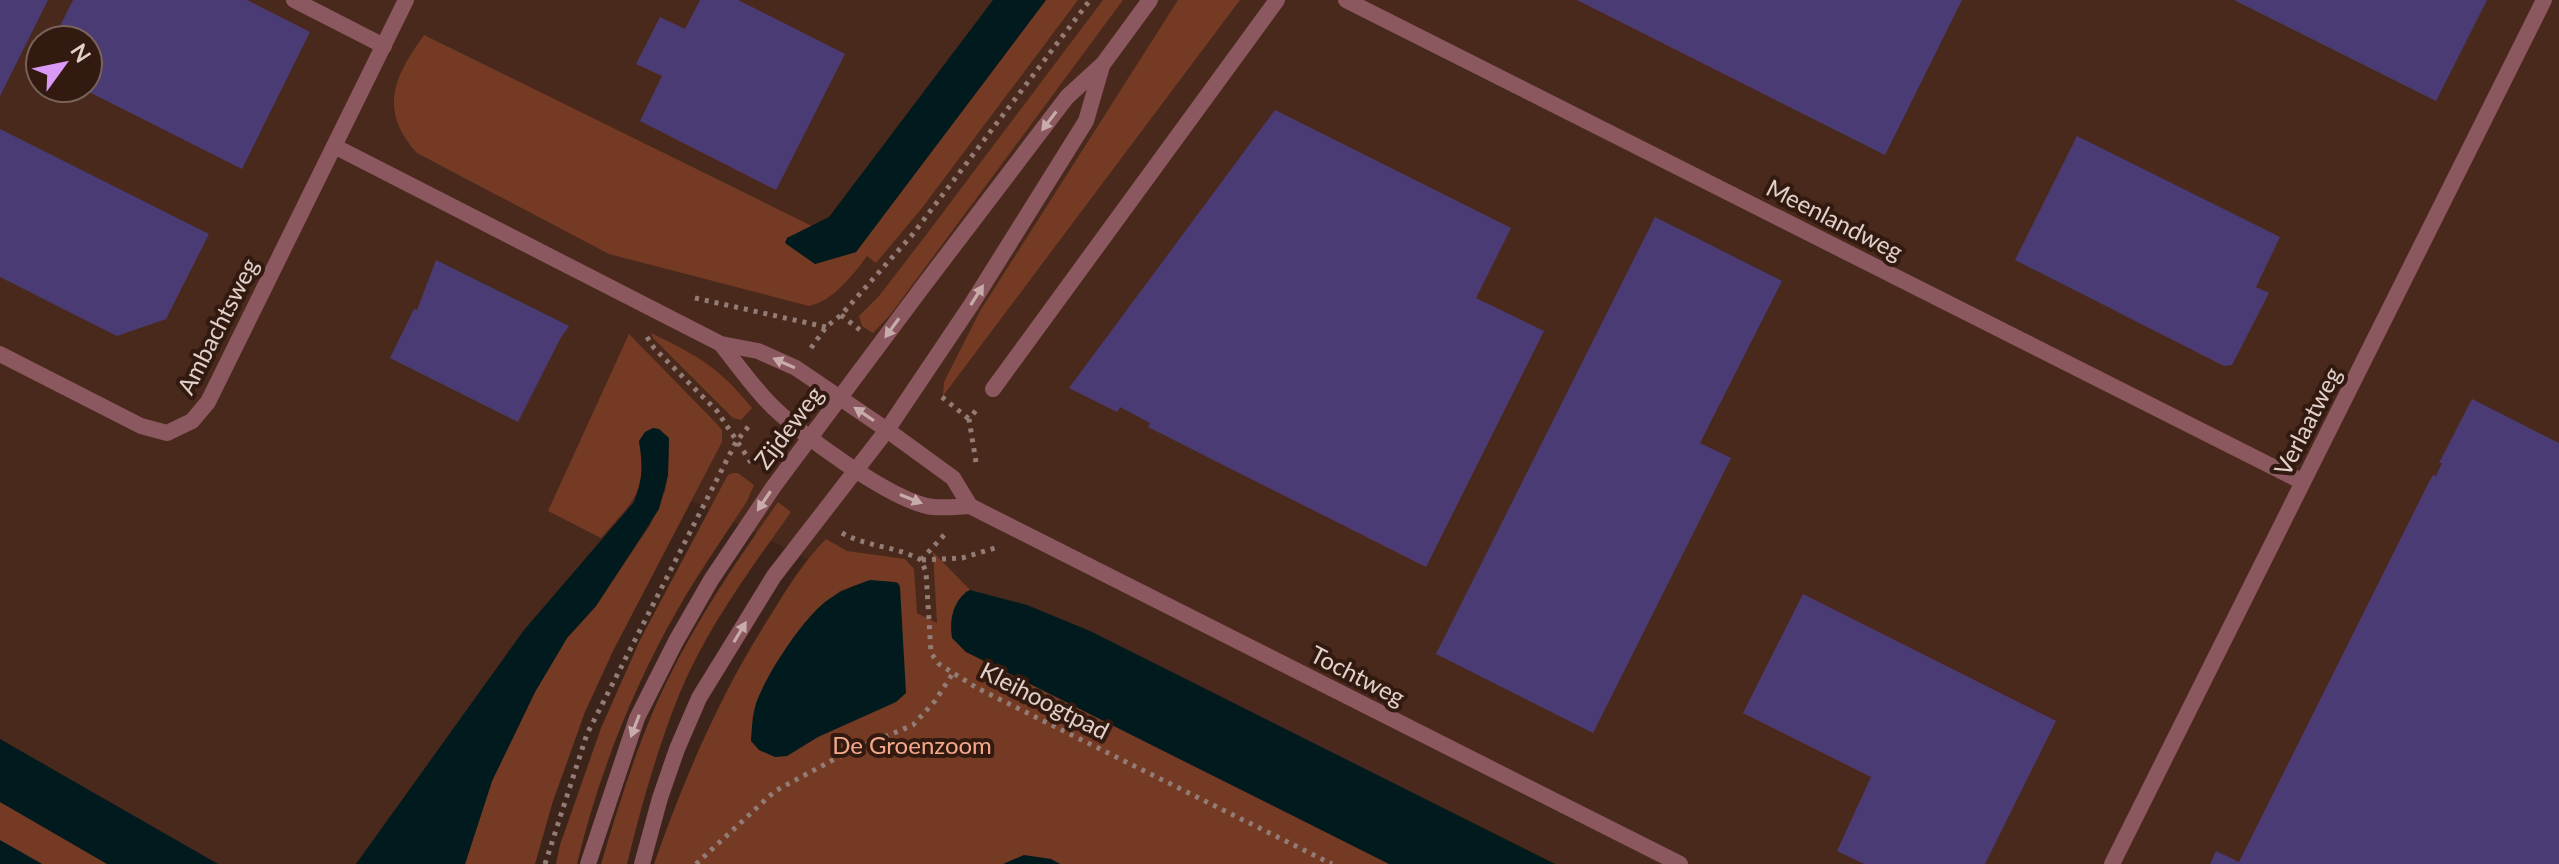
<svg xmlns="http://www.w3.org/2000/svg" width="2559" height="864" viewBox="0 0 2559 864" font-family="Lato,sans-serif">
	<style>
		.built { fill: #4a291d; fill-rule: evenodd }
		.green { fill: #743a23; fill-rule: evenodd }
		.water { fill: #001a1d }
		.building { fill: #4b3b74 }
		.lines { fill: none; stroke-linecap: round; stroke-linejoin: round }
		.path { stroke: #927c75; stroke-width: 5; stroke-dasharray: 4 6; stroke-linecap: butt }
		.service { stroke: #8c585f; stroke-width: 16 }
		.minor { stroke: #8c585f; stroke-width: 16 }
		.tertiary { stroke: #8c585f; stroke-width: 16 }
		.oneway { fill: #c8acaa }
		.labels { text-anchor: middle; dominant-baseline: central; stroke-width: 8; stroke-linejoin: round; paint-order: stroke }
		.street-label { font-size: 24px; fill: #e2d0ca; stroke: #321a10 }
		.park-label { font-size: 24px; fill: #f5a98c; stroke: #321a10 }
	</style>
	<rect width="100%" height="100%" fill="#3d241a"/>
	<!-- built -->
	<path class="built" d="M0,0H2559V864H1450L874,593L653,481L372,864H198L0,750ZM40,40H88V88H40Z"/>
	<!-- green -->
	<path class="green" d="M1046,0H1078L922,208L876,263L867,256C853,275 833,301 809,306L609,254L417,153C378,110 394,77 424,35L812,226L787,238L815,264L856,252Z
		M1103,0H1123L890,315L873,333L862,326L859,316L879,296L923,239Z
		M1178,0H1240L943,396L944,382L980,311Z
		M651,333C698,356 718,366 752,408L741,420L733,418L653,338Z
		M629,334L715,422L722,430V442L613,651L585,712L553,801L535,864H465L492,781L535,692L567,638L596,606L650,525L665,491L668,475L669,438L639,441C648,495 633,500 601,538L548,511Z
		M733,473H738L754,485L747,501C724,537 699,572 678,609C633,687 598,776 577,864H556L560,845L601,728L640,640L723,484L728,475Z
		M778,502L791,512C750,570 706,629 679,695C657,750 641,807 627,864H601C617,811 633,758 655,707C687,634 732,567 778,502Z
		M826,539L847,551L905,559L914,569L917,613L937,623L933,552L970,590L964,592L1450,864H654C685,776 721,692 772,613C788,587 804,561 826,539ZM870,580L751,741L756,703L764,686L806,622L840,591Z
		M0,750L198,864H0Z"/>
	<!-- water -->
	<path class="water" d="M993,0H1046L856,252L815,264L785,243L787,238L829,217Z
		M653,428L659,429L669,438L668,475L659,509L596,606L567,638L535,692L492,781L465,864H356L524,630L634,502C643,478 643,466 639,441L645,432Z
		M870,580L894,582L898,583L900,587L906,693L896,702L818,737L787,756L775,757L759,750L751,741C752,729 752,716 756,704C765,676 802,620 825,602C839,591 854,586 870,580Z
		M970,590L1027,605L1090,631L1555,864H1389L966,652L952,638C949,620 953,599 970,590Z
		M0,739L218,864H107L0,802Z
		M0,840L42,864H0Z
		M1024,855L1051,859L1060,864H1003Z"/>
	<!-- building -->
	<path class="building" d="M0,0H48L0,96Z
		M73,0H247L310,32L242,169L81,88H88V40H53Z
		M700,0H738L845,54L776,190L640,121L662,76L636,64L660,17L685,29Z
		M1577,0H1962L1885,155Z
		M2234,0H2487L2436,101Z
		M1275,110L1511,228L1476,298L1544,331L1426,567L1148,427L1150,423L1120,407L1117,412L1069,388Z
		M0,129L209,234L166,319L117,336L0,277Z
		M2077,136L2280,237L2256,287L2269,293L2232,365L2224,366L2015,260Z
		M1655,217L1782,281L1700,443L1731,458L1593,733L1436,654Z
		M436,260L569,326L560,339L518,422L390,358L414,309L417,310Z
		M2472,399L2559,443V864H2210L2216,851L2239,862L2429,482L2433,475L2436,476L2442,463H2439Z
		M1803,594L2056,721L1985,864H1864L1837,851L1871,777L1743,713Z"/>
	<g class="lines">
		<!-- path -->
		<path class="path" d="M695,298L826,327
			M841,315L860,330
			M647,337L654,348L717,411L754,467
			M811,348L826,327L841,315L913,234L1090,0
			M942,397L969,419
			M976,462L969,419L978,408
			M842,533C867,547 896,546 921,560L926,572L931,653L939,664L977,688L1332,864
			M921,560L945,534
			M922,560L962,558L995,548
			M545,864L587,734L736,442L752,422
			M696,864L775,791L846,753L913,725L935,701L953,673"/>
		<!-- service -->
		<path class="service" d="M294,0L384,46"/>
		<!-- minor -->
		<path class="minor" d="M1346,0L2303,482
			M334,146L721,344L758,351L796,368L887,430L953,478L970,506
			M721,344C736,363 751,384 768,402C795,431 894,503 933,507C945,508 958,507 970,506L1680,864
			M0,354L141,426L167,433L192,421L208,402L406,0
			M993,389L1277,0
			M2112,864L2544,0"/>
		<!-- tertiary -->
		<path class="tertiary" d="M588,864L637,718L676,641L711,580L774,486L921,289L1067,97L1103,64L1150,0
			M642,864L660,798L677,749L699,698L774,576L887,430L971,305L1086,121L1102,66"/>
	</g>
	<!-- one-way arrows -->
	<defs><path id="oneway-solid" d="M-6-.8H1V-3.2L6.5 0L1 3.2V.8H-6Z" transform="scale(2)"/></defs>
	<g class="oneway">
		<use href="#oneway-solid" transform="translate(1049 121) rotate(127)"/>
		<use href="#oneway-solid" transform="translate(977 295) rotate(-58)"/>
		<use href="#oneway-solid" transform="translate(892 328) rotate(126)"/>
		<use href="#oneway-solid" transform="translate(784 363) rotate(-156)"/>
		<use href="#oneway-solid" transform="translate(864 414) rotate(-146)"/>
		<use href="#oneway-solid" transform="translate(911 499) rotate(22)"/>
		<use href="#oneway-solid" transform="translate(764 501) rotate(124)"/>
		<use href="#oneway-solid" transform="translate(740 632) rotate(-59)"/>
		<use href="#oneway-solid" transform="translate(635 726) rotate(111)"/>
	</g>
	<g class="labels">
		<!-- street labels -->
		<g class="street-label">
			<text transform="translate(1835 219) rotate(27)">Meenlandweg</text>
			<text transform="translate(217 326) rotate(-63)">Ambachtsweg</text>
			<text transform="translate(2307 421) rotate(-63)">Verlaatweg</text>
			<text transform="translate(788 427) rotate(-53)">Zijdeweg</text>
			<text transform="translate(1358 675) rotate(27)">Tochtweg</text>
			<text transform="translate(1045 700) rotate(27)">Kleihoogtpad</text>
		</g>
		<!-- park labels -->
		<g class="park-label">
			<text x="912" y="744">De Groenzoom</text>
		</g>
	</g>
	<!-- north arrow -->
	<g transform="translate(64 64) rotate(57)"><circle r="38" fill="#321a10" stroke="#78635a" stroke-width="2"/>
	<path d="M0-6L14 30L0 20L-14 30Z" fill="#db99f6"/>
	<text y="-12" font-size="22" font-weight="bold" text-anchor="middle" fill="#e2d0ca">N</text>
	</g>
</svg>
